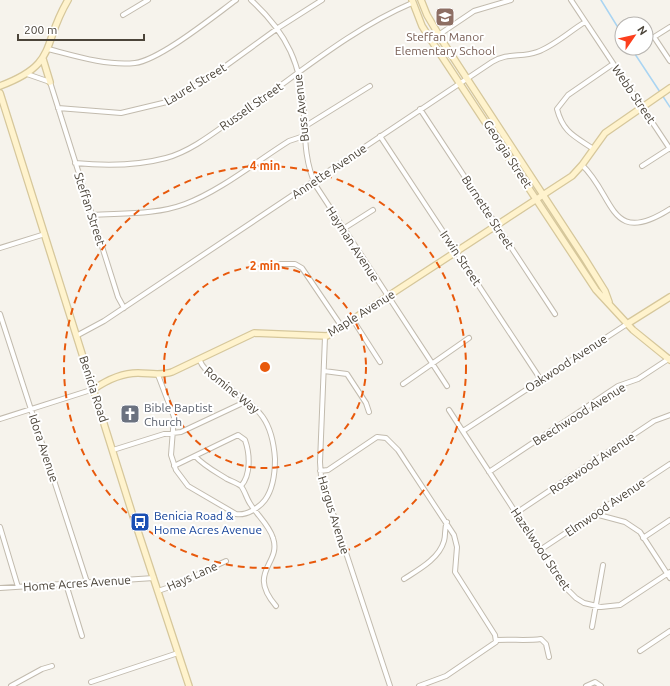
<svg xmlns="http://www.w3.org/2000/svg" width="670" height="686" viewBox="0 0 670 686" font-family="Ubuntu,sans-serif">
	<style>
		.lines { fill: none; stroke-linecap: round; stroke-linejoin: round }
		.stream { stroke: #a9d4f2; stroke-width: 1.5 }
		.street-casing { stroke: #c2bbae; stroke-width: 6 }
		.secondary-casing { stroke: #d6c79b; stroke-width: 8 }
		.street { stroke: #fff; stroke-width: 4 }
		.secondary { stroke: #fff3cd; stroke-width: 5.5 }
		.ring { fill: none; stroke: #e8590c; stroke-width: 2; stroke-dasharray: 7 5 }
		.labels { text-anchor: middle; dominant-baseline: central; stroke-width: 4; stroke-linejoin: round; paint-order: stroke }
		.education-label { font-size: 12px; fill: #785e54; stroke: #fff }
		.street-label { font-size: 12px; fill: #4b4439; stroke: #fff }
		.worship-label { font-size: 12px; fill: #5b616d; stroke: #fff; text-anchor: start }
		.transit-label { font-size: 12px; fill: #164399; stroke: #fff; text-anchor: start }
		.centre { fill: #e8590c; stroke: #fff; stroke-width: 2 }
		.ring-label { font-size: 12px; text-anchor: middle; font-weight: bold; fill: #e8590c; stroke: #fff; stroke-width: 4; stroke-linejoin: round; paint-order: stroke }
	</style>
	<rect width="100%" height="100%" fill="#f6f3ec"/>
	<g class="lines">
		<!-- stream -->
		<path class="stream" d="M601,0L622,34
			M631,48L660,92
			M662,95L670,107"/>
		<!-- street casing -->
		<g class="street-casing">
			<path id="street" d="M251,0C287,33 302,65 304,114C305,139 305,163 316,186L447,386
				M571,0L670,149
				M123,15L148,0
				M670,27L654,37L670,61
				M431,40L474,11L511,0
				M48,49C75,56 107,66 135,63C160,60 214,16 236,0
				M27,74L50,82L118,297L124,308
				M58,108L121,113L167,102L209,78L278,28L322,0
				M420,109L555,314
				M304,127L370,86
				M380,136L541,380
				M592,148C574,136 563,132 557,109L568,95L613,64
				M75,163C105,166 136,166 166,158C192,151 216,131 239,115C295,77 349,30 412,3
				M582,165C615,196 609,248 670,209
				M642,166L670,148
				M92,215C122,213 156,215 185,204C220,191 257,161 289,141L304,136
				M343,229L373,210
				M0,248L45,234
				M278,264H295L302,268L342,327
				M0,314L87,582
				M353,320L380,362
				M78,335L104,321L492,62C508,52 521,58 537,52C554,46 570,31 585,22
				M325,337L320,462L321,477L390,686
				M324,371L347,374L366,403L369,412
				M158,375L174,417L171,455L176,470L188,486L236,514C246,516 259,508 265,500C273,489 275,472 275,459C272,414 255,407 222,383C212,375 204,371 199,359
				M403,384L469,338
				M449,410L540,550L566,588L576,598L584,603L601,607L620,605L670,572
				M0,419L94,389
				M463,431L627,324
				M113,450L164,434L181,432L247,401
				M195,456C204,466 216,472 227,479C231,481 237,483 241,486C245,491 247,500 251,505C258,516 269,525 273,538C282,564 246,571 276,606
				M174,466L238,435L245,440C250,454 251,475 241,486
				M320,471L328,470L377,437L386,438L398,450L454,535L457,547L455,572L495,635L496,642L446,676L419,686
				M489,472L618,386L638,379L670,358
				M516,513L654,421L670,415
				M595,514L625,522L640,532L670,578
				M0,527L18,587
				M643,538L670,520
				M540,550L670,464
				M404,579C418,570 439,559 444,541C446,534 444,529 447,522
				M66,584L82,636
				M0,588L154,578
				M158,591L190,580L200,573L226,561
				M592,627L603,565
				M497,640C512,639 526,641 541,639L546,644L549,657
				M640,651L670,631
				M91,682L178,653
				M11,686L42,669L52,666
				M586,686L595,682L601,686"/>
		</g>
		<!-- secondary casing -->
		<g class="secondary-casing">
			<path id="secondary" d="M412,0L422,26L431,40L596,290L633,330L670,360
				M421,0L427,15L443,42L585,259L605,291L609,302
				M43,59L50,82
				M0,86C59,64 41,45 68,0
				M0,93L133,516L189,686
				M627,324L670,297
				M94,389C107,380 122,373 138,373C150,373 160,376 172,372L254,333L327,336L572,176L582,165L605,133L670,88"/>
		</g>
		<!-- street -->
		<use href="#street" class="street"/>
		<!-- secondary -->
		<use href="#secondary" class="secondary"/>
	</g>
	<!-- distance rings -->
	<g class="ring">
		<circle cx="265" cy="367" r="101"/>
		<circle cx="265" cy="367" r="201"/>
	</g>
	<!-- icons -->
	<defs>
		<g id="school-square" transform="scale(1)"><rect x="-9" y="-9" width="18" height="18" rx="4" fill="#8d6e63" stroke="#fff"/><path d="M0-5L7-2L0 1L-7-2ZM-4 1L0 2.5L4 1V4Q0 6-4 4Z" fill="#fff"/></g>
		<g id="church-square" transform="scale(1)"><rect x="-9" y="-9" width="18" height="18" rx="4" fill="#6b7280" stroke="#fff"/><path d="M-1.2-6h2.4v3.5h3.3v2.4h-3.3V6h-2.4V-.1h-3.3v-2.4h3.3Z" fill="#fff"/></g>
		<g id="bus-square" transform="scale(1)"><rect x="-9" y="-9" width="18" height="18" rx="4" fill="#1a4fb4" stroke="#fff"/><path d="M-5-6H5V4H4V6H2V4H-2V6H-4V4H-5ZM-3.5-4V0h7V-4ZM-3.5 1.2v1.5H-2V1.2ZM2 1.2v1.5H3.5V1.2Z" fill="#fff"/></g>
	</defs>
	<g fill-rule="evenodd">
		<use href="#school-square" x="445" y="17"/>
		<use href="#church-square" x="130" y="414"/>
		<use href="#bus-square" x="140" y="522"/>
	</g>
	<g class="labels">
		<!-- education labels -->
		<g class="education-label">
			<text x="445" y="36">Steffan Manor<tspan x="445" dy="14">Elementary School</tspan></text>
		</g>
		<!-- street labels -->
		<g class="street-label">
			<text transform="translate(195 84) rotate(-31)">Laurel Street</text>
			<text transform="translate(634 94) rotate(56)">Webb Street</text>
			<text transform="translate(251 106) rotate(-35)">Russell Street</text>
			<text transform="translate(301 108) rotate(-96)">Buss Avenue</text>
			<text transform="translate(508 154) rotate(57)">Georgia Street</text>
			<text transform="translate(329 171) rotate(-34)">Annette Avenue</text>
			<text transform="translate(90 209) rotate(72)">Steffan Street</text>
			<text transform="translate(488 212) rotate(57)">Burnette Street</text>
			<text transform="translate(353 244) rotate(57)">Hayman Avenue</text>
			<text transform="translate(461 258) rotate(56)">Irwin Street</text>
			<text transform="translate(361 313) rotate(-32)">Maple Avenue</text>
			<text transform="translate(566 363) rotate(-33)">Oakwood Avenue</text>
			<text transform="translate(94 389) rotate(72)">Benicia Road</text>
			<text transform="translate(232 390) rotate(39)">Romine Way</text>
			<text transform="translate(579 414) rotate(-32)">Beechwood Avenue</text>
			<text transform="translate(44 448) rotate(72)">Idora Avenue</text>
			<text transform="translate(592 463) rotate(-34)">Rosewood Avenue</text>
			<text transform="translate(605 507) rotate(-34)">Elmwood Avenue</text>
			<text transform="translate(334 515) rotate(73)">Hargus Avenue</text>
			<text transform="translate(541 549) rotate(56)">Hazelwood Street</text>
			<text transform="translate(192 576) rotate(-24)">Hays Lane</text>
			<text transform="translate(77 583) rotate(-4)">Home Acres Avenue</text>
		</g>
		<!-- worship labels -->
		<g class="worship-label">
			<text x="144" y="407">Bible Baptist<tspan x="144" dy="14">Church</tspan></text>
		</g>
		<!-- transit labels -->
		<g class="transit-label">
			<text x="154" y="515">Benicia Road &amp;<tspan x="154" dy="14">Home Acres Avenue</tspan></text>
		</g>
	</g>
	<circle cx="265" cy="367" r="6" class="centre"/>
	<g class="ring-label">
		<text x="265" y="170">4 min</text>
		<text x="265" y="270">2 min</text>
	</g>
	<!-- north arrow -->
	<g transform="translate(634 36) rotate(56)"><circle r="19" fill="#ffffff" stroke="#b7b4b0"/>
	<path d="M0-3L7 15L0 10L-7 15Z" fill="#fc3f1d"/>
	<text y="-6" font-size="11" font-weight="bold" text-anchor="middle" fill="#4b4439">N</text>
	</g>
	<!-- scale -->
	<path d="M18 34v6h126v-6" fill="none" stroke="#4b4439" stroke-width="2"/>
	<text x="24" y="34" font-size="12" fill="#4b4439" stroke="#ffffff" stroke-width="3" paint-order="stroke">200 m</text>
</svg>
